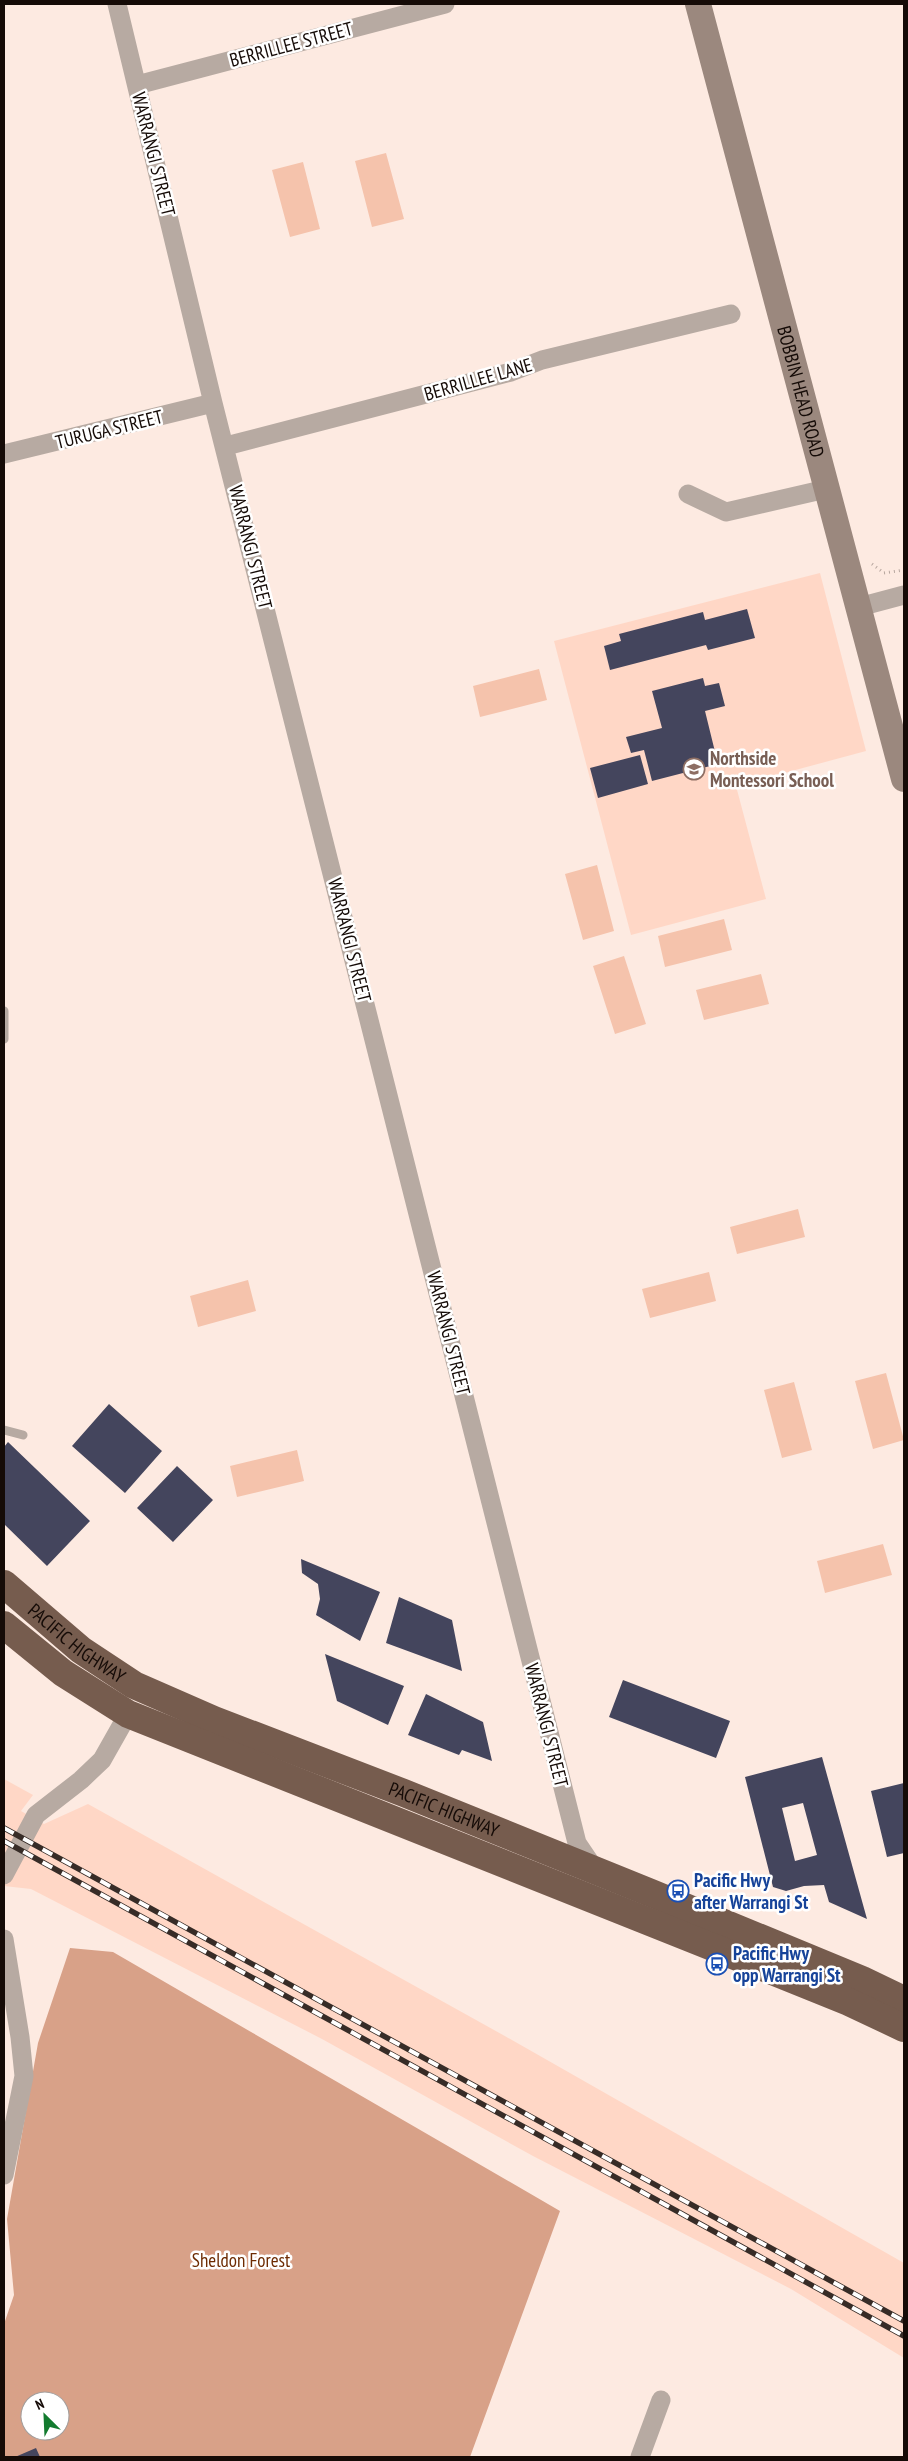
<svg xmlns="http://www.w3.org/2000/svg" width="908" height="2461" viewBox="0 0 908 2461" font-family="'PT Sans Narrow',sans-serif">
	<style>
		.built { fill: #ffd7c6 }
		.green { fill: #f5c3ac }
		.forest { fill: #d8a188; fill-rule: evenodd }
		.building { fill: #44455d; fill-rule: evenodd }
		.lines { fill: none; stroke-linecap: round; stroke-linejoin: round }
		.path { stroke: #b7a79f; stroke-width: 3; stroke-dasharray: 1 4; stroke-linecap: butt }
		.lane { stroke: #b7aaa2; stroke-width: 9 }
		.street { stroke: #b7aaa2; stroke-width: 19 }
		.secondary { stroke: #9b887e; stroke-width: 26 }
		.highway { stroke: #765c4e; stroke-width: 28 }
		.rail-casing { stroke: #372c27; stroke-width: 5.5 }
		.rail { stroke: #fff; stroke-width: 4; stroke-dasharray: 11; stroke-linecap: butt }
		.labels { text-anchor: middle; dominant-baseline: central; stroke-width: 5; stroke-linejoin: round; paint-order: stroke }
		.street-label { font-size: 19px; fill: #150b07; stroke: #fff }
		.education-label { font-size: 19px; font-weight: bold; fill: #785e54; stroke: #fff; text-anchor: start }
		.transit-label { font-size: 19px; font-weight: bold; fill: #164399; stroke: #fff; text-anchor: start }
		.park-label { font-size: 19px; fill: #6d2b02; stroke: #fff }
	</style>
	<rect width="100%" height="100%" fill="#fdeae1"/>
	<!-- built -->
	<path class="built" d="M820,573L866,751L736,786L766,899L631,935L554,641Z
		M4,1779L33,1795L21,1811L44,1824L88,1804L503,2035L904,2263V2358L791,2289L533,2156L322,2039L31,1889L4,1886Z"/>
	<!-- green -->
	<path class="green" d="M386,153L404,219L372,227L355,161Z
		M303,162L320,229L290,237L272,170Z
		M539,669L547,700L480,717L473,686Z
		M597,865L614,931L583,940L565,874Z
		M724,919L732,950L665,967L658,936Z
		M624,956L646,1024L615,1034L593,966Z
		M761,974L769,1004L704,1020L696,990Z
		M798,1209L805,1237L737,1254L730,1227Z
		M709,1272L716,1301L650,1318L642,1289Z
		M248,1280L256,1311L198,1327L190,1296Z
		M886,1373L904,1440L873,1449L855,1381Z
		M794,1382L812,1450L782,1458L764,1390Z
		M297,1450L304,1481L237,1497L230,1466Z
		M883,1544L892,1575L825,1593L817,1561Z"/>
	<!-- forest -->
	<path class="forest" d="M70,1948L113,1952L560,2211L470,2457H4V2324L14,2295L7,2219L38,2043ZM30,2401H60V2431H30Z"/>
	<!-- building -->
	<path class="building" d="M747,609L755,638L708,650L706,645L610,670L604,646L621,641L619,634L703,612L705,620Z
		M703,678L705,686L719,683L725,706L705,711L718,764L652,781L644,750L631,753L626,737L662,728L652,691Z
		M640,755L648,784L598,798L590,768Z
		M109,1404L162,1451L125,1493L72,1446Z
		M8,1442L90,1521L47,1566L4,1524V1447Z
		M177,1466L213,1500L173,1542L137,1508Z
		M301,1559L380,1592L360,1641L316,1615L320,1599L318,1584L302,1573Z
		M399,1597L452,1620L462,1671L386,1643Z
		M325,1654L404,1686L388,1725L337,1701Z
		M623,1680L730,1721L716,1758L609,1717Z
		M426,1694L483,1722L492,1761L462,1750L459,1755L408,1735Z
		M822,1757L867,1919L829,1902L824,1885L804,1886L786,1891L773,1887L745,1777ZM803,1803L817,1855L795,1861L782,1808Z
		M904,1783V1853L887,1857L871,1791Z
		M36,2448L40,2457H15Z"/>
	<g class="lines">
		<!-- path -->
		<path class="path" d="M872,564L884,573L904,570
			M4,2455L7,2454"/>
		<!-- lane -->
		<path class="lane" d="M4,1011V1039
			M4,1430L23,1435"/>
		<!-- street -->
		<path class="street" d="M117,4L213,403L577,1843L596,1871
			M137,85L445,4
			M226,446L511,372L542,360L731,314
			M4,454L213,403
			M688,494L726,512L826,489
			M859,607L904,595
			M4,1875L36,1815L81,1780L102,1760L128,1714
			M4,1939L20,2037L24,2076L4,2175
			M640,2457L661,2400"/>
		<!-- secondary -->
		<path class="secondary" id="s1" d="M698,4L904,779"/>
		<!-- highway -->
		<g class="highway">
			<path id="s2" d="M4,1584L81,1650L134,1685L214,1720L404,1793L651,1893L862,1980L904,2000"/>
			<path d="M4,1625L63,1673L128,1714L720,1950L849,2002L904,2028"/>
		</g>
		<!-- rail casing -->
		<g class="rail-casing">
			<path id="rail" d="M4,1828L904,2321
				M4,1841L904,2336"/>
		</g>
		<!-- rail -->
		<use href="#rail" class="rail"/>
	</g>
	<!-- icons -->
	<defs>
		<g id="school-ring" transform="scale(1.125)"><circle r="9.5" fill="#fff" stroke="#8d6e63" stroke-width="1.5"/><path d="M0-5L7-2L0 1L-7-2ZM-4 1L0 2.5L4 1V4Q0 6-4 4Z" fill="#8d6e63"/></g>
		<g id="bus-ring" transform="scale(1.125)"><circle r="9.5" fill="#fff" stroke="#1a4fb4" stroke-width="1.5"/><path d="M-5-6H5V4H4V6H2V4H-2V6H-4V4H-5ZM-3.5-4V0h7V-4ZM-3.5 1.2v1.5H-2V1.2ZM2 1.2v1.5H3.5V1.2Z" fill="#1a4fb4"/></g>
	</defs>
	<g fill-rule="evenodd">
		<use href="#school-ring" x="694" y="769"/>
		<use href="#bus-ring" x="678" y="1891"/>
		<use href="#bus-ring" x="717" y="1964"/>
	</g>
	<g class="labels">
		<!-- street labels -->
		<g class="street-label">
			<text transform="translate(291 44) rotate(-15)">BERRILLEE STREET</text>
			<text transform="translate(154 154) rotate(76)">WARRANGI STREET</text>
			<text transform="translate(478 379) rotate(-16)">BERRILLEE LANE</text>
			<text stroke="none"><textPath href="#s1" startOffset="401">BOBBIN HEAD ROAD</textPath></text>
			<text transform="translate(109 429) rotate(-14)">TURUGA STREET</text>
			<text transform="translate(251 547) rotate(76)">WARRANGI STREET</text>
			<text transform="translate(350 940) rotate(76)">WARRANGI STREET</text>
			<text transform="translate(449 1333) rotate(76)">WARRANGI STREET</text>
			<text stroke="none"><textPath href="#s2" startOffset="94">PACIFIC HIGHWAY</textPath></text>
			<text transform="translate(547 1725) rotate(76)">WARRANGI STREET</text>
			<text stroke="none"><textPath href="#s2" startOffset="499">PACIFIC HIGHWAY</textPath></text>
		</g>
		<!-- education labels -->
		<g class="education-label">
			<text x="710" y="758">Northside<tspan x="710" dy="22">Montessori School</tspan></text>
		</g>
		<!-- transit labels -->
		<g class="transit-label">
			<text x="694" y="1880">Pacific Hwy<tspan x="694" dy="22">after Warrangi St</tspan></text>
			<text x="733" y="1953">Pacific Hwy<tspan x="733" dy="22">opp Warrangi St</tspan></text>
		</g>
		<!-- park labels -->
		<g class="park-label">
			<text x="241" y="2260">Sheldon Forest</text>
		</g>
	</g>
	<!-- border -->
	<rect width="908" height="2461" fill="none" stroke="#150b07" stroke-width="10"/>
	<!-- north arrow -->
	<g transform="translate(45 2416) rotate(336)"><circle r="24" fill="#ffffff" stroke="#a19d9c"/>
	<path d="M0-4L9 19L0 12L-9 19Z" fill="#137b2f"/>
	<text y="-8" font-size="14" font-weight="bold" text-anchor="middle" fill="#150b07">N</text>
	</g>
</svg>
